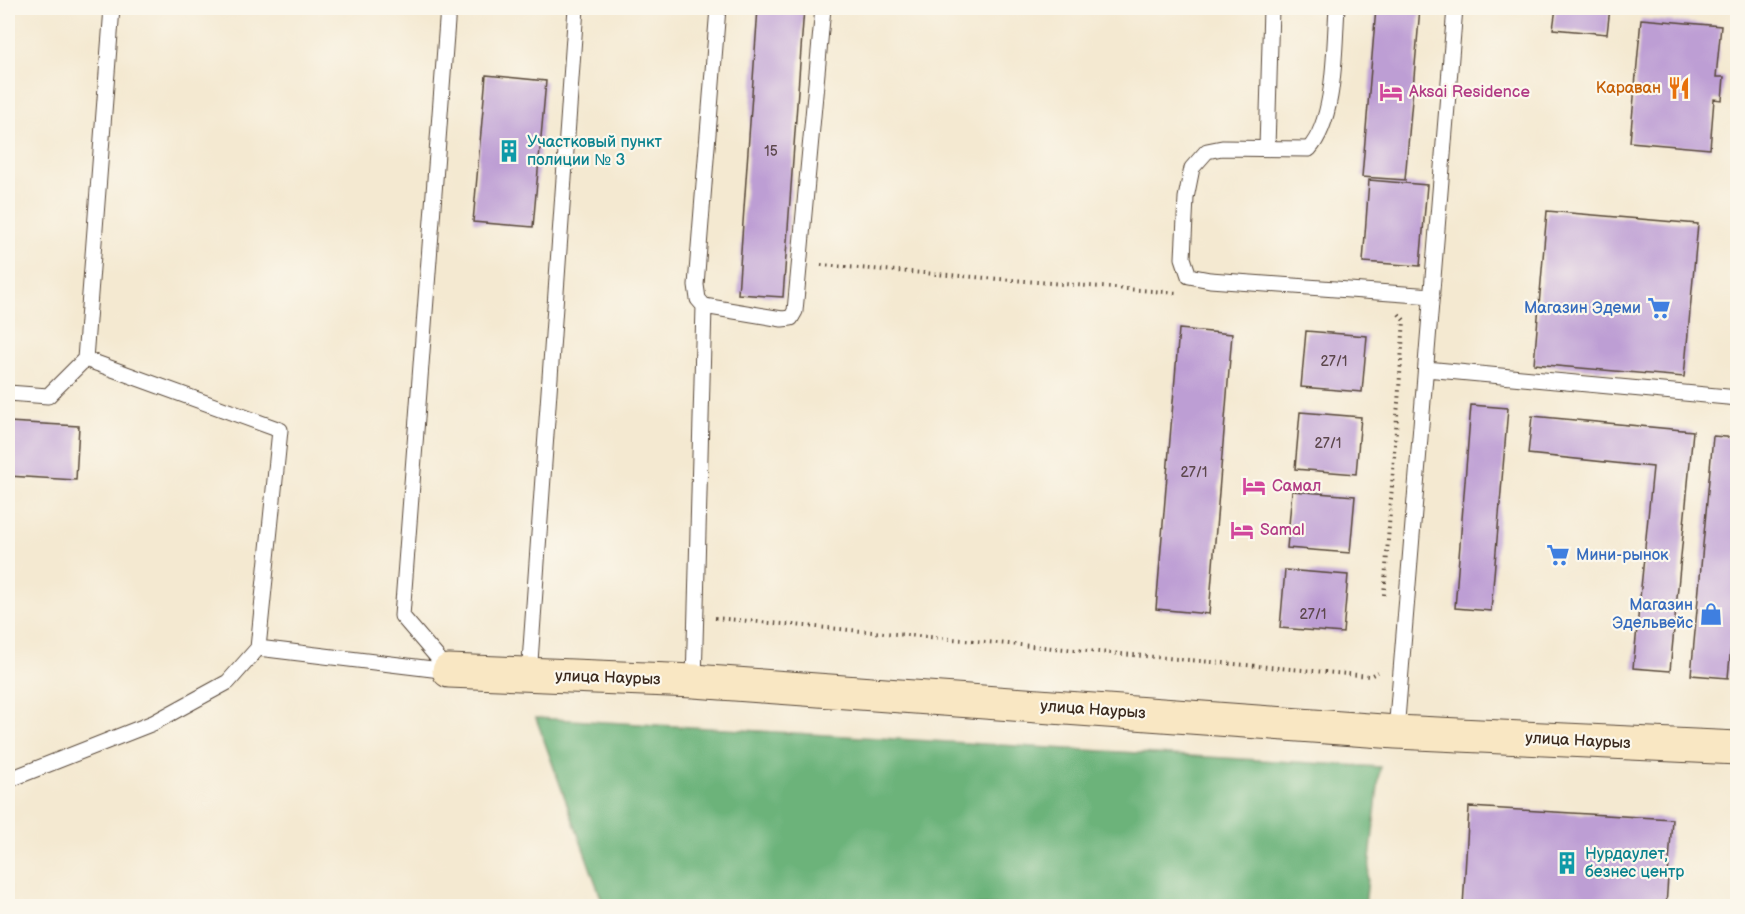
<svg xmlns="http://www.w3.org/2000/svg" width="1745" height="914" viewBox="0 0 1745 914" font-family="'Balsamiq Sans',sans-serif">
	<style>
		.forest { fill: #6cb37a; stroke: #546e4c; stroke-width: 1.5 }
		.building { fill: #bd9ed4 }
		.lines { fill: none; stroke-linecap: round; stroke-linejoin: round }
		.lane-casing { stroke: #574739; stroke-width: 17 }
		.secondary-casing { stroke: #574739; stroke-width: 35 }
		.path { stroke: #574739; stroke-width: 4; stroke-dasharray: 1.5 4.5; stroke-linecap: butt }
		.lane { stroke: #fff; stroke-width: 15 }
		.secondary { stroke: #f9e7c3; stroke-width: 33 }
		.labels { text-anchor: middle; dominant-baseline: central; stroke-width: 4.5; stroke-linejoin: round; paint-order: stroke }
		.number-label { font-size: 14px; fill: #5c474c }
		.food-label { font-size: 16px; fill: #c56008; stroke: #fbf7ec; text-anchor: end }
		.hotel-label { font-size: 16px; fill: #b23c85; stroke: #fbf7ec; text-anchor: start }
		.culture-label { font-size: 16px; fill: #0d838f; stroke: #fbf7ec; text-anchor: start }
		.shop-label { font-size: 16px; fill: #366cbe; stroke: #fbf7ec; text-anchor: end }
		.street-label { font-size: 16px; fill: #3b2a1e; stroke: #fbf7ec }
	</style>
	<rect width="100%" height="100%" fill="#fbf7ec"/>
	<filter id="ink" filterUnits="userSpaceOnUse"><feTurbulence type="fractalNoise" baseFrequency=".0167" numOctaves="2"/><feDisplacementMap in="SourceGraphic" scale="12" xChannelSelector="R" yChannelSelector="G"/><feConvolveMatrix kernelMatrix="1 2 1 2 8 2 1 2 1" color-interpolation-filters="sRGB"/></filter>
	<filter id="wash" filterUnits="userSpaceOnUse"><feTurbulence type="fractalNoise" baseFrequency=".008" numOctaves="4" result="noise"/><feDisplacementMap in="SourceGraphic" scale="24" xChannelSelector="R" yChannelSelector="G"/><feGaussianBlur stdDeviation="1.35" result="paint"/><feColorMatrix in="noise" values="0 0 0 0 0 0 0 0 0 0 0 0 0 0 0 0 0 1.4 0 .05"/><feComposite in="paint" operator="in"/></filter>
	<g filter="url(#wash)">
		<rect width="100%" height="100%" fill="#f4e9d1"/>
		<!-- forest -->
		<path class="forest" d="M536,718L1380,767L1365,906H604Z"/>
		<g id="blocks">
			<!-- building -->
			<path class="building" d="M758,8H804L783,297L738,294Z
				M1376,8H1420L1405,180L1362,177Z
				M1556,8H1610L1607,34L1553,29Z
				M1641,19L1721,26L1716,77H1724L1722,100L1714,99L1710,149L1630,142Z
				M486,75L546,81L533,227L473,222Z
				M1369,180L1427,185L1420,266L1363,262Z
				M1547,211L1698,224L1684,377L1534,364Z
				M1179,329L1232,334L1209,614L1156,609Z
				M1306,331L1367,336L1362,392L1301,387Z
				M1471,405L1508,408L1491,611L1455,608Z
				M1300,412L1361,417L1356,474L1295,469Z
				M1532,416L1693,431L1670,671L1633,668L1653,467L1528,454Z
				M8,422L79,426L76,480L8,476Z
				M1713,436L1738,438V571L1728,678L1691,675Z
				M1292,491L1355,496L1350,553L1287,548Z
				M1285,570L1348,575L1343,633L1280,628Z
				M1469,807L1672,819L1666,906H1463Z"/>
		</g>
	</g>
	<g filter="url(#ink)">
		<use href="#blocks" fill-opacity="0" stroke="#574739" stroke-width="1.5"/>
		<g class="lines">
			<!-- lane casing -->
			<g class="lane-casing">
				<path id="lane" d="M112,8L85,359L280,430L258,648L449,671
					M448,8L402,616L449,671
					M718,8L696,285L698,299L704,306L782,319L791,318L795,311L823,8
					M1337,8C1334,48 1336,119 1309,149L1222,148L1207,151L1192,168L1186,198L1183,258L1189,276L1210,280L1432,296
					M1267,148L1271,8
					M1426,369L1738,398
					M8,393L48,396L85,359
					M529,676L576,8
					M694,681L704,306
					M1396,732L1455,8
					M8,780L153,723L228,682L258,648"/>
			</g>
			<!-- secondary casing -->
			<g class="secondary-casing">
				<path id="secondary" d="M449,671L694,681L1396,732L1738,748"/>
			</g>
			<!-- path -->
			<path class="path" d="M821,265L1178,293
				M1384,595L1404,320L1399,314
				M715,618L1370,676L1378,672"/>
			<!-- lane -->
			<use href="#lane" class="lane"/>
			<!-- secondary -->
			<use href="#secondary" class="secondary"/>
		</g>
	</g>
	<!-- icons -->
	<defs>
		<g id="restaurant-bare" transform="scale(1.8)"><path d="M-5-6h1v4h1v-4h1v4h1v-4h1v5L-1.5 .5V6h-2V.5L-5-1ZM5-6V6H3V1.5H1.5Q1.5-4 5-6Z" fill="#e8710a" stroke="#fbf7ec" stroke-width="2.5" paint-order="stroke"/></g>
		<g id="hotel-bare" transform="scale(1.8)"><path d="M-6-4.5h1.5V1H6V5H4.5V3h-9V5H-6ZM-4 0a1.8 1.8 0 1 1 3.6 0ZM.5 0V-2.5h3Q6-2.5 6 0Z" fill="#d1479c" stroke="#fbf7ec" stroke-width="2.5" paint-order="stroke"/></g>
		<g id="building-bare" transform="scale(1.8)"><path d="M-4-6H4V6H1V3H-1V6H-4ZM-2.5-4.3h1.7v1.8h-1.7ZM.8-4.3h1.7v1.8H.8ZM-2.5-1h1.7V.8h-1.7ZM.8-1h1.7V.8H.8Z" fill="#0f9aa8" stroke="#fbf7ec" stroke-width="2.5" paint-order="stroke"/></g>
		<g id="supermarket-bare" transform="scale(1.8)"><path d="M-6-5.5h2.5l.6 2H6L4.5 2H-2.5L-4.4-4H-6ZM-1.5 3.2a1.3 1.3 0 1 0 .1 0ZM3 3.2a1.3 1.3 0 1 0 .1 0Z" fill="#3f7fe0" stroke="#fbf7ec" stroke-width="2.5" paint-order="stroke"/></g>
		<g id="shop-bare" transform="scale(1.8)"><path d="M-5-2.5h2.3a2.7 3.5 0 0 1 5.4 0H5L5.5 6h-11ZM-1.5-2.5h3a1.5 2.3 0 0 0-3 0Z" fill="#3f7fe0" stroke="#fbf7ec" stroke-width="2.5" paint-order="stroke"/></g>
	</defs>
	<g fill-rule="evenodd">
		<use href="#restaurant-bare" x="1679" y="88"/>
		<use href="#hotel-bare" x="1391" y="92"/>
		<use href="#building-bare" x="509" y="151"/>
		<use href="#supermarket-bare" x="1659" y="308"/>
		<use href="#hotel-bare" x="1254" y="486"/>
		<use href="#hotel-bare" x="1242" y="530"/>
		<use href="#supermarket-bare" x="1558" y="555"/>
		<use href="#shop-bare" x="1711" y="614"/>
		<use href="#building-bare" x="1567" y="863"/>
	</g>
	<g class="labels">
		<!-- number labels -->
		<g class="number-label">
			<text x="771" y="151">15</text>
			<text x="1334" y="361">27/1</text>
			<text x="1328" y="443">27/1</text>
			<text x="1194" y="472">27/1</text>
			<text x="1313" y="614">27/1</text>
		</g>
		<!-- food labels -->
		<g class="food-label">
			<text x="1661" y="88">Караван</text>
		</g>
		<!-- hotel labels -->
		<g class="hotel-label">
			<text x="1409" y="92">Aksai Residence</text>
			<text x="1272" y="486">Самал</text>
			<text x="1260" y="530">Samal</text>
		</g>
		<!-- culture labels -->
		<g class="culture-label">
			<text x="527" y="142">Участковый пункт<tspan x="527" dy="18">полиции № 3</tspan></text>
			<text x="1585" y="854">Нурдаулет,<tspan x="1585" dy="18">безнес центр</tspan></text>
		</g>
		<!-- shop labels -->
		<g class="shop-label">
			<text x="1641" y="308">Магазин Эдеми</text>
			<text x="1576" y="555" text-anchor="start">Мини-рынок</text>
			<text x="1693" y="605">Магазин<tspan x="1693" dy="18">Эдельвейс</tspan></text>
		</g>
		<!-- street labels -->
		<g class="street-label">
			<text transform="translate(608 678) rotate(2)">улица Наурыз</text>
			<text transform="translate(1093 710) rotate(4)">улица Наурыз</text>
			<text transform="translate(1578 741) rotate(3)">улица Наурыз</text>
		</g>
	</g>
	<!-- margin -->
	<rect width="1745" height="914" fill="none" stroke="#fbf7ec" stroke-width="30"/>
</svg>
